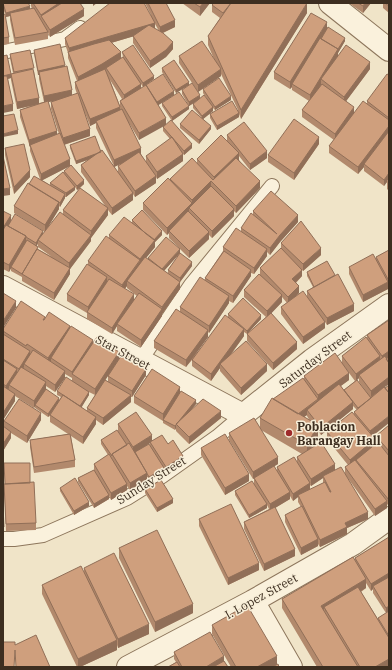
<svg xmlns="http://www.w3.org/2000/svg" width="392" height="670" viewBox="0 0 392 670" font-family="'IBM Plex Serif',serif">
	<style>
		.lines { fill: none; stroke-linecap: round; stroke-linejoin: round }
		.lane-casing { stroke: #8d765c; stroke-width: 16 }
		.street-casing { stroke: #8d765c; stroke-width: 24 }
		.lane { stroke: #faf1dc; stroke-width: 14 }
		.street { stroke: #faf1dc; stroke-width: 22 }
		.wall { fill: #b2896c; fill-rule: evenodd }
		.shaded-wall { fill: #916f58 }
		.building { fill: #cf9f7d; stroke: #916f58 }
		.poi-dot { fill: #9e2a2b; stroke: #f7eed8; stroke-width: 1.5 }
		.labels { text-anchor: middle; dominant-baseline: central; stroke-width: 3; stroke-linejoin: round; paint-order: stroke }
		.street-label { font-size: 12px; fill: #3d2e20; stroke: #f7eed8 }
		.poi-label { font-size: 12px; font-weight: bold; fill: #3d2e20; stroke: #f7eed8; text-anchor: start }
	</style>
	<rect width="100%" height="100%" fill="#f0e4c8"/>
	<g class="lines">
		<!-- lane casing -->
		<g class="lane-casing">
			<path id="lane" d="M3,52L65,39L80,28
				M140,361L191,285L272,186
				M3,539H14L43,535L127,498L162,476L217,437L243,415"/>
		</g>
		<!-- street casing -->
		<g class="street-casing">
			<path id="street" d="M330,3L389,50
				M3,287L243,415L312,360L389,305
				M253,601L291,667
				M128,667L253,601L353,544L389,518"/>
		</g>
		<!-- lane -->
		<use href="#lane" class="lane"/>
		<!-- street -->
		<use href="#street" class="street"/>
	</g>
	<!-- wall -->
	<path class="wall" d="M3,3L30,9H32L31,6V3H80L84,16L50,37L48,33V39L15,45L10,20V16L6,17L3,8Z
		M145,3H166L175,27L163,33L173,49L166,57L150,68L133,43V36H134L111,43L121,58L123,57L122,52L154,79L143,87L141,84V88L174,95L158,105L139,140L129,123L141,154L146,162V156L170,139L163,131V127L192,148L184,155L183,154V161L157,179L156,177V183L135,197L133,194V200L112,215L108,210V215L91,238V241L70,269V274L54,300L22,281V277L11,271V267L9,272L3,269V211L11,221L43,234L63,214V210L80,188L77,190L75,187V190L66,197H65V198L60,207L59,206V209L45,232L14,213V206L29,184L40,179L30,151V147L20,117V110L30,106L17,109L11,80V78L8,79L13,111L3,56L11,74L13,73L10,58V54L34,71L39,103L44,102L39,79V75H38L34,54V50L65,67L72,95L77,94L75,88V82L77,81L68,58V53L65,44V38L151,15ZM155,24L159,31L155,29ZM110,80L122,99L120,101V106ZM55,101L51,102V109L59,134H57L48,102ZM85,113L90,126L96,123V128L114,166L100,151L70,145V148L76,164L88,160L81,165V172L106,207L80,188L84,184L64,171V174L50,183V185L42,180L70,166L64,145L90,136ZM122,163L118,166V172L114,167ZM38,243V247L52,257L38,249L37,246Z
		M182,3H210L200,16Z
		M349,3H371L363,13Z
		M383,3H389V13L383,8Z
		M212,5L307,13L241,119L239,114V117L217,130L210,118V114L238,110L221,74V76L198,92L179,63V56L214,59L208,45V36L220,18L212,12Z
		M3,15L9,37V44L3,45Z
		M327,28L345,41L338,53V56L370,69L346,101L354,113L367,103V101L389,75V191L387,189V182L384,186L364,171V167L358,174L329,153V146L334,140L302,117V110L309,101L292,90V87L290,89L274,79V72Z
		M162,68L189,85L176,93L162,72Z
		M203,89L231,100L215,110L213,108V111L203,119L211,129L199,144L180,128V124L201,117L193,108V104L207,99L203,93Z
		M182,90L200,99L189,106L182,94Z
		M162,103L189,109L172,121L162,106Z
		M227,135L267,158L250,170L239,156V160L260,188L236,213L234,211V216L212,238L209,235V239L189,258L169,238V233L167,235L143,210V203L170,181V179L197,163V159L227,141Z
		M319,144L294,180L268,162V155Z
		M5,148L30,177L14,194L5,155Z
		M253,211L298,222L280,242L270,255L267,252V256L254,274L251,273V276L233,303L229,301V303L209,333L208,332V337L195,355L228,317V314L261,319L247,334L244,332V336L230,356L267,371L241,395L220,371V368L211,381L192,366V360L186,367L154,348V341L180,311V307L205,280V278L223,251V247L241,231V228L253,215Z
		M132,220L162,235L155,242V247L146,258L148,259V258L180,253L164,271L168,273V270L192,266L180,282V289L162,314V316L141,347L117,331V326L112,334L87,319V313L67,301V294L88,265V261L109,239V235L132,223ZM127,286V288L137,296L134,301L125,289Z
		M281,243L321,255L303,271L302,270V276L296,283L299,293L296,296L307,297V291L313,287L307,276V272L354,311L327,325L325,322V328L303,344L281,314V307L287,303L282,297V302L271,313L297,349L273,370L247,341V334L266,317L244,297V290L260,275V268L281,248Z
		M389,250V288L388,286V289L363,302L349,274V267L376,260V257Z
		M45,318L70,328L146,375L132,397H131V402L103,425L96,420V424L83,444L71,436L75,460V467L34,473L30,447V440L68,434L50,422V416L48,417L35,408V405L34,408L15,396V401L3,420V329ZM111,371L108,376V382L105,380ZM65,374L72,378V381L57,391V395L61,397L59,400L46,389V386L55,392L65,378ZM89,392L95,395L87,408V411L81,407L89,395Z
		M389,320V384L384,387L372,437L375,445L377,443L376,436L389,425V506L387,504V508L375,516L347,477L368,519L347,528V534L320,547L318,544V546L301,555L285,522V515L301,507L298,502V497L293,501L290,496V499L275,508L295,556L264,571L244,529V522L269,509L267,505V508L249,518L235,495V491L254,484V478L253,479L229,440V433L260,428V418L273,399L304,379V376L342,362V356L367,338V335ZM343,365L355,381L344,390L341,386L349,380ZM359,378V382L369,395L357,380ZM353,406L357,410L354,412V415L327,432V439L348,465L345,467V474L335,470L311,449L318,436V431L321,435L353,409ZM307,415V416L310,421L304,417ZM261,430L302,454L297,457V462L277,467V470L265,471L278,464ZM323,478V483L310,490V485L311,486Z
		M180,393L196,404L189,412L221,418L189,444L176,431V428L175,430L163,423V421L134,403V396Z
		M41,420L27,443L11,433V438L3,451V426L4,427V421Z
		M118,424L152,441L168,444L183,460L166,470L164,468V472L149,480L147,476V480L130,490L127,486V490L111,500L109,496V499L94,508L78,482V478L94,470V464L108,455L101,444V440L118,431ZM150,442V445L141,448Z
		M201,448L249,481L225,495L201,455Z
		M30,483L36,523V530L6,531L4,484Z
		M60,488L89,506L74,515L60,491Z
		M145,489L173,503L157,512L145,493Z
		M199,519L259,570L228,585L199,526Z
		M389,537V667H317L282,608V599L355,560V558ZM366,583L371,591L373,589V593L386,613L378,618V619L361,592L366,588Z
		M119,548L193,613L155,632L119,558Z
		M84,568L149,634L118,648L117,645V650L80,667H77L42,594V585L84,573Z
		M212,625L277,665L279,667H231L212,634Z
		M174,652L224,661L228,667H168L176,662L174,659Z"/>
	<!-- shaded-wall -->
	<path class="shaded-wall" d="M59,3H70L41,16V22V15Z
		M93,3H97L93,6Z
		M203,3H210L200,16V7Z
		M307,3V13L241,119V110Z
		M365,3H371L363,13V6Z
		M30,6V10L10,13V16L6,17V13Z
		M84,9V16L50,37V30Z
		M175,20V27L160,34V27Z
		M327,22V29L292,84V87L290,89V82Z
		M155,23V30L70,55L69,48Z
		M345,38V41L338,53V56L321,79V85L310,101V95Z
		M173,42V49L166,57L150,68V61Z
		M121,52V59L102,71L78,84V77Z
		M370,62V69L344,104V97Z
		M65,65V69L39,72V75H38V71Z
		M221,69V76L198,92V85Z
		M11,74V78L3,80V76Z
		M154,76V79L143,87V83Z
		M189,82V85L176,93V90Z
		M141,84V90L124,102V95Z
		M72,90V97L44,103V96Z
		M174,91V95L157,106V102Z
		M200,95V99L189,106V102Z
		M231,96V100L215,110V107Z
		M39,98V104L17,109V102Z
		M13,104V111L3,113V106Z
		M189,106V109L172,121V117Z
		M120,107V114L96,121V123L90,126V119Z
		M213,107V111L202,120V116Z
		M354,107V114L335,140V134Z
		M239,113V117L217,130V126Z
		M166,118V125L139,140V133Z
		M211,126V129L199,144V140Z
		M389,126V133L364,164V167L358,174V167Z
		M90,129V136L63,145V138Z
		M18,130V134L3,137V134Z
		M57,131V138L30,145L29,147V140Z
		M319,137V144L294,180V173Z
		M192,144V148L184,155V151Z
		M141,148V155L114,167V160Z
		M267,151V158L250,170V164Z
		M101,152V155L76,164V161Z
		M239,153V160L214,184V177Z
		M183,154V161L157,179V172Z
		M70,159V166L41,181V174Z
		M30,170V177L14,194V187Z
		M389,173V180H387V182L384,186V180Z
		M156,176V183L135,197V191Z
		M84,180V184L77,190V186Z
		M211,181V188L189,208V213L169,231V233L167,235V228L192,203V200Z
		M260,181V188L236,213V206Z
		M75,187V190L66,197V193Z
		M10,188V195L3,196V189Z
		M133,193V200L112,215V208Z
		M65,194V198L60,207V203Z
		M59,202V209L45,232V225Z
		M108,208V215L91,238V231Z
		M234,209V216L212,238V231Z
		M11,215V222L3,235V228Z
		M298,215V222L280,242L270,255V248L280,235Z
		M43,231V235L38,240V243L36,247V243Z
		M162,231V235L155,242V247L127,281V286L122,292V285L140,261V259L153,240Z
		M209,232V239L189,258V251Z
		M91,235V241L70,269V274L54,300V293L69,269V263Z
		M26,236V243L9,272V265Z
		M321,248V255L303,271V264Z
		M180,249V253L162,273V270Z
		M267,249V256L254,274V268Z
		M192,262V266L180,282V278Z
		M251,270V276L233,303V296Z
		M302,270V276L292,286V279Z
		M107,277V284L88,312V307Z
		M180,282V289L162,314V316L141,347V340L162,309V307Z
		M388,282V289L363,302V295Z
		M299,286V293L288,304V297Z
		M134,294V301L117,324V326L112,334V328Z
		M282,295V302L267,318V311Z
		M229,296V303L209,333V326Z
		M16,301V308L3,328V321Z
		M354,304V311L327,325V318Z
		M261,315V319L247,334V331Z
		M325,322V328L303,344V337Z
		M70,326V333L51,358V361L48,365V358Z
		M244,329V336L222,366L220,364V368L211,381V374Z
		M208,330V337L186,367V360Z
		M93,340V347L72,374V378V372Z
		M297,342V349L273,370V363Z
		M30,351V358L24,364V367L19,375V369Z
		M389,351V358L382,363V356Z
		M119,352V359L95,396V389Z
		M380,356V363L359,375V378L356,381V374Z
		M267,364V371L241,395V388Z
		M17,369V376L9,385V388L6,393V386Z
		M146,369V375L132,397V391Z
		M65,371V378L55,392V385Z
		M349,373V380L307,410V415L297,422V415L318,400V395Z
		M389,377V384L371,397V391Z
		M46,382V389L34,408V401Z
		M180,387V394L163,420V414Z
		M89,392V395L80,410V406Z
		M15,394V401L3,420V413Z
		M131,395V402L103,425V418Z
		M59,398V401L48,417V414Z
		M196,400V404L178,426L176,424V428L175,430V426Z
		M353,402V409L321,435V428Z
		M221,411V418L189,444V437Z
		M41,413V420L27,443V436Z
		M389,416V423L370,438V431Z
		M96,417V424L83,444V437Z
		M318,425V436L307,456V445Z
		M11,432V438L3,451V444Z
		M152,435V442L133,454V447Z
		M375,439V446L356,460V461L350,467V460Z
		M183,456V460L166,470V467Z
		M278,457V464L253,479V472Z
		M335,464V471L323,476V478L311,486V479Z
		M164,468V472L149,480V477Z
		M147,473V480L130,490V483Z
		M249,474V481L225,495V488Z
		M310,483V490L298,495V497L293,501V494Z
		M127,484V490L111,500V493Z
		M290,492V499L270,511V504Z
		M109,495V499L94,508V504Z
		M173,499V503L157,512V508Z
		M387,501V508L375,516V509Z
		M89,502V506L74,515V511Z
		M267,504V508L249,518V515Z
		M368,512V519L347,528V534L320,547V540L345,523Z
		M318,539V546L301,555V548Z
		M295,549V556L264,571V564Z
		M259,563V570L228,585V578Z
		M389,573V580L373,586V589L371,591V584Z
		M366,579V588L326,612L324,607V614L321,606Z
		M193,604V613L155,632V622Z
		M389,606V613L386,615V608Z
		M149,624V634L118,648V639Z
		M117,640V650L80,667H78V659Z
		M224,656V663L217,667H206Z
		M277,656V665L273,667H257Z
		M389,659V667H375Z"/>
	<!-- building -->
	<path class="building" d="M3,3H28L30,6L6,13Z
		M33,3H59L41,15Z
		M62,3H80L84,9L50,30L41,16Z
		M110,3H144L155,23L69,48L65,38Z
		M148,3H166L175,20L160,27Z
		M194,3H203L200,7Z
		M214,3H231L223,13L212,5Z
		M231,3H307L241,110L208,36Z
		M358,3H365L363,6Z
		M385,3H389V6Z
		M34,8L48,32L15,38L10,13Z
		M311,13L327,22L290,82L274,72Z
		M5,14L9,37L3,38V15Z
		M149,25L163,33L173,42L166,50L150,61L133,36Z
		M328,27L345,38L338,49L321,39Z
		M320,38L338,49L310,95L292,84Z
		M109,40L121,52L102,64L78,77L68,52L94,44Z
		M202,41L221,69L198,85L179,56Z
		M60,44L65,65L38,71L34,50Z
		M133,45L154,76L143,83L122,52Z
		M346,45L370,62L344,97L321,79Z
		M30,50L34,68L14,72L10,54Z
		M7,55L11,74L3,76V56Z
		M123,57L141,84L124,95L106,68Z
		M174,60L189,82L176,90L162,68Z
		M67,66L72,90L44,96L39,72Z
		M33,69L39,98L17,102L11,74Z
		M105,69L120,107L90,119L75,82Z
		M163,74L174,91L157,102L146,85Z
		M387,74L389,75V118L367,101Z
		M3,76H7L13,104L3,106Z
		M219,78L231,96L215,107L203,89Z
		M192,83L200,95L189,102L182,90Z
		M322,84L354,107L335,134L302,110Z
		M146,85L166,118L139,133L120,101Z
		M179,92L189,106L172,117L162,103Z
		M78,93L90,129L63,138L51,102Z
		M204,95L213,107L202,116L193,104Z
		M48,101L57,131L29,140L20,110Z
		M232,101L239,113L217,126L210,114Z
		M363,101L389,120V126L358,167L329,146Z
		M122,109L141,148L114,160L96,121Z
		M192,110L211,126L199,140L180,124Z
		M14,114L18,130L3,134V116Z
		M294,119L319,137L294,173L268,155Z
		M171,120L192,144L184,151L163,127Z
		M244,122L267,151L250,164L227,135Z
		M389,131V173L384,180L364,164Z
		M60,133L70,159L41,174L30,145Z
		M221,135L239,153L214,177L197,159Z
		M95,136L101,152L76,161L70,145Z
		M172,137L183,154L157,172L146,156Z
		M24,144L30,170L14,187L5,148Z
		M102,150L133,193L112,208L81,165Z
		M139,152L156,176L135,191L118,166Z
		M3,156L10,188L3,189Z
		M192,158L213,180L236,158L260,181L236,206L211,181L192,200L170,179Z
		M71,165L84,180L77,186L64,171Z
		M63,172L75,187L66,193L50,183Z
		M34,176L65,194L60,203L29,184Z
		M168,178L192,203L167,228L143,203Z
		M28,183L59,202L45,225L14,206Z
		M211,186L234,209L212,231L189,208Z
		M80,188L108,208L91,231L63,210Z
		M271,191L298,215L280,235L270,248L241,228L251,213L277,234L253,211Z
		M142,210L162,231L154,240L145,233L132,220Z
		M3,211L11,215L3,228Z
		M188,211L209,232L189,251L169,231Z
		M60,212L91,235L69,263L38,240Z
		M15,214L43,231L36,243L26,237V236L8,226Z
		M124,217L155,240L140,259L109,235Z
		M301,221L321,248L303,264L281,243Z
		M6,225L26,236L9,265L3,262V230Z
		M236,228L267,249L254,268L223,247Z
		M106,236L140,260L122,285L88,261Z
		M166,237L180,249L162,269L148,258Z
		M27,240L38,247L22,274L11,267Z
		M281,248L302,270L292,279L299,286L288,297L260,268Z
		M37,249L70,268L54,293L22,274Z
		M389,250V281L376,257Z
		M224,251L251,270L233,296L205,278Z
		M180,253L192,262L180,278L168,270Z
		M373,254L388,282L363,295L349,267Z
		M145,257L180,282L162,307L127,281Z
		M327,261L335,275L314,287L307,272Z
		M87,264L107,277L88,307L67,294Z
		M259,274L282,295L267,311L244,290Z
		M338,274L354,304L327,318L307,291Z
		M200,277L229,296L209,326L180,307Z
		M109,279L134,294L112,328L87,312Z
		M303,291L325,322L303,337L281,307Z
		M3,293L16,301L3,321Z
		M139,293L162,309L141,340L117,324Z
		M243,298L261,315L247,331L228,314Z
		M21,301L45,317L43,320H44L49,312L70,326L48,358L27,344L26,346L3,331V329Z
		M176,309L208,330L186,360L154,341Z
		M271,313L297,342L273,363L247,334Z
		M225,315L244,329L211,374L192,360Z
		M389,320V351L382,356L367,335Z
		M71,326L93,340L72,372L51,358Z
		M3,334L30,351L19,369L3,359Z
		M97,337L119,352L95,389L72,374Z
		M366,337L380,356L356,374L342,356Z
		M246,341L267,364L241,388L220,364Z
		M33,350L65,371L55,385L24,364Z
		M123,353L146,369L132,391L108,376Z
		M335,353L349,373L318,395L304,376Z
		M385,356L389,363V377L371,391L359,375Z
		M389,357V363L386,359Z
		M3,360L17,369L6,386L3,384Z
		M21,367L46,382L34,401L9,385Z
		M152,369L180,387L163,414L134,396Z
		M66,377L89,392L80,406L57,391Z
		M303,378L318,399L298,414L273,399Z
		M105,380L131,395L103,418L87,408Z
		M357,380L371,398L358,408L344,390Z
		M339,384L353,402L321,428L307,410Z
		M389,385V393L385,388Z
		M3,386L15,394L3,413Z
		M384,387L389,393V416L370,431L354,412Z
		M46,389L59,398L48,414L35,405Z
		M181,391L196,400L175,426L163,420Z
		M63,395L96,417L83,437L50,415Z
		M272,398L318,425L307,445L260,418Z
		M19,399L41,413L27,436L4,421Z
		M203,399L221,411L189,437L176,424Z
		M136,412L152,435L133,447L118,424Z
		M352,412L375,439L350,460L327,432Z
		M254,418L278,457L253,472L229,433Z
		M389,425V451L376,436Z
		M3,426L11,432L3,444Z
		M117,430L127,445L112,454V456L101,440Z
		M70,434L75,460L34,467L30,440Z
		M225,434L249,474L225,488L201,448Z
		M162,435L168,444L173,440L183,456L166,467L150,442Z
		M321,442L335,464L311,479L297,457Z
		M378,442L389,456V500L356,460Z
		M129,443L147,473L130,483L112,454Z
		M149,444L164,468L149,477L135,452Z
		M109,454L127,484L111,493L94,464Z
		M294,457L310,483L293,494L277,467Z
		M355,460L387,501L375,509L345,467Z
		M4,463H30V483L5,484Z
		M274,466L290,492L270,504L254,478Z
		M341,467L368,512L345,523L347,527L320,540L298,495L325,482L330,492H331L323,476Z
		M94,470L109,495L94,504L78,478Z
		M75,478L89,502L74,511L60,488Z
		M161,480L173,499L157,508L145,489Z
		M252,481L267,504L249,515L235,491Z
		M34,482L36,523L6,524L4,484Z
		M231,504L259,563L228,578L199,519Z
		M3,506L4,527H3Z
		M302,506L318,539L301,548L285,515Z
		M275,507L295,549L264,564L244,522Z
		M157,530L193,604L155,622L119,548Z
		M389,537V573L371,584L355,558Z
		M114,553L149,624L118,639L84,568Z
		M353,557L366,579L321,606L358,667H323L282,599Z
		M81,566L117,640L78,659L42,585Z
		M389,577V606L386,608L373,586Z
		M358,587L389,638V659L375,667H360L324,607Z
		M247,605L277,656L257,667H236L212,625Z
		M389,611V636L378,618Z
		M210,632L224,656L206,667H182L174,652Z
		M36,635L50,667H16L15,650L14,667H3V642H15V645Z
		M224,661L228,667H213Z
		M177,662L180,667H168Z
		M278,664L279,667H272Z"/>
	<!-- markers -->
	<circle class="poi-dot" cx="289" cy="433" r="4"/>
	<g class="labels">
		<!-- street labels -->
		<g class="street-label">
			<text transform="translate(123 352) rotate(28)">Star Street</text>
			<text transform="translate(315 359) rotate(-37)">Saturday Street</text>
			<text transform="translate(151 480) rotate(-32)">Sunday Street</text>
			<text transform="translate(261 596) rotate(-29)">I. Lopez Street</text>
		</g>
		<!-- poi labels -->
		<g class="poi-label">
			<text x="297" y="426">Poblacion<tspan x="297" dy="14">Barangay Hall</tspan></text>
		</g>
	</g>
	<!-- border -->
	<rect width="392" height="670" fill="none" stroke="#3d2e20" stroke-width="8"/>
</svg>
